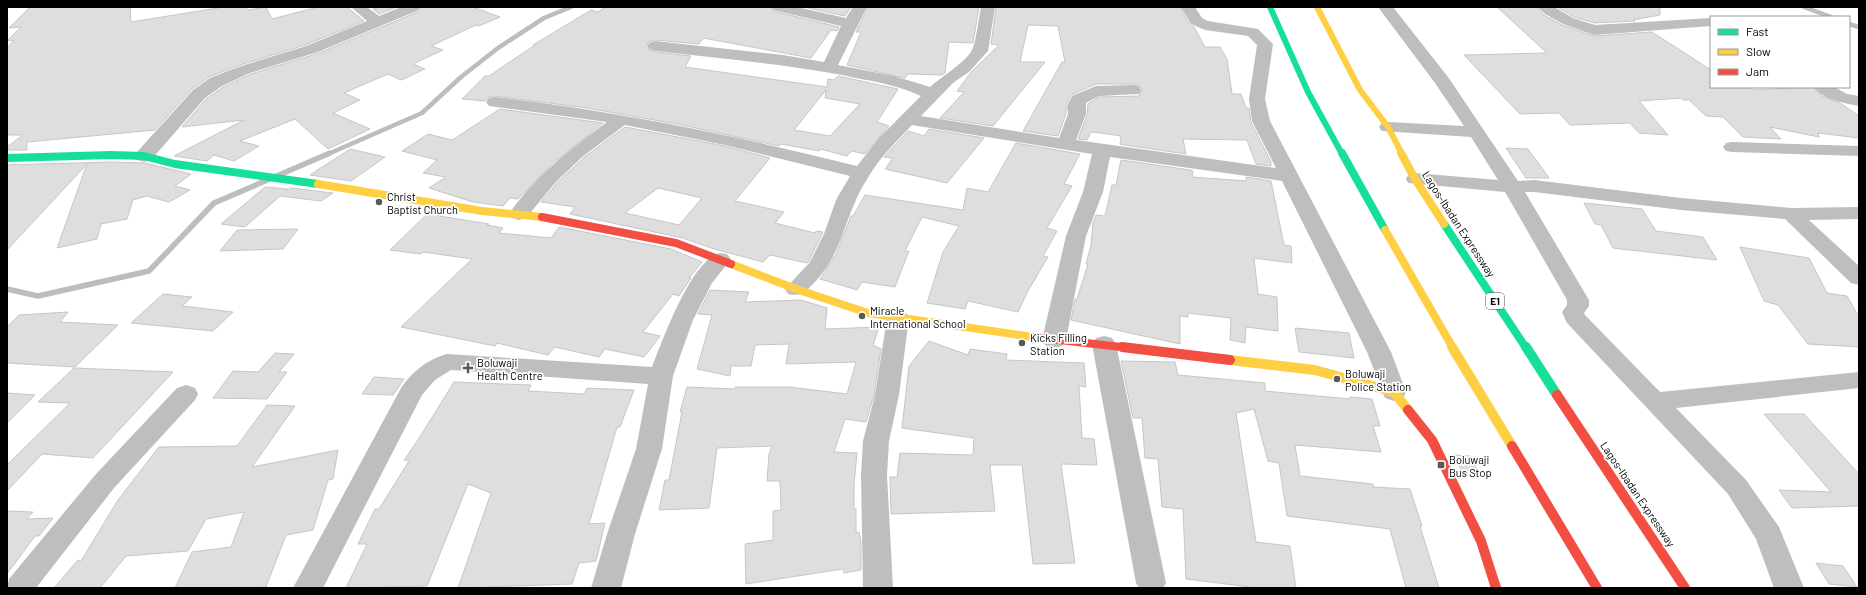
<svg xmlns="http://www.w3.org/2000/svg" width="1866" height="595" viewBox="0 0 1866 595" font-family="Barlow,sans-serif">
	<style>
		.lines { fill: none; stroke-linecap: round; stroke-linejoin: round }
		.stream-far1 { stroke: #bdbdbd; stroke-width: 4.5 }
		.stream { stroke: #bdbdbd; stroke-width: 5.5 }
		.building { fill: #dedede; stroke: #c6c6c6; fill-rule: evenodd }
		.street { fill: #bebebe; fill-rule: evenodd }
		.fast-far2 { stroke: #16e098; stroke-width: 6 }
		.fast-far1 { stroke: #16e098; stroke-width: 8 }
		.fast { stroke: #16e098; stroke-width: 10 }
		.slow-far2 { stroke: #ffcf43; stroke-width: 6 }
		.slow-far1 { stroke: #ffcf43; stroke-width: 8 }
		.slow { stroke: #ffcf43; stroke-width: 10 }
		.jam-far1 { stroke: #f24e42; stroke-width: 8 }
		.jam { stroke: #f24e42; stroke-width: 10 }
		.poi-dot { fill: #595959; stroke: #fff; stroke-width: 1.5 }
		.labels { text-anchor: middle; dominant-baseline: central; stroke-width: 3.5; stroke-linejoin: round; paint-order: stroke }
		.shield { fill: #fff; stroke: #4c4c4c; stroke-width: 1 }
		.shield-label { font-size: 10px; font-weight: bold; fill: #000 }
		.poi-label { font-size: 11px; fill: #000; stroke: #fff; text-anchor: start }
		.street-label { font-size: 11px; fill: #000; stroke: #fff }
	</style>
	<rect width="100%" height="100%" fill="#fff"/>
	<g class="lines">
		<!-- stream-far1 -->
		<path class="stream-far1" d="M1804,7L1831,17
			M1849,24L1859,27
			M328,154L422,113L461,77L498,48L544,18L571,7"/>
		<!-- stream -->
		<path class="stream" d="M7,289L38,296L149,271L214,203L330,153"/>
	</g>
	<!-- building -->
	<path class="building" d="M30,7H130L131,22L224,7H246L248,10L266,7L272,19L318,7H347L364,21L305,45L237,66L209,77L192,89L155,130L27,142V150H7V147L23,135H7V48L14,40L7,41L21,27L9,28Z
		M380,7H397L379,14L373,9Z
		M422,7H473L500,17L479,26L476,25L431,46L443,50L413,64L425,69L401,80L388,74L344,93L360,100L333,113L370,129L328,149L295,119L240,141L259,146L234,161L214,155L207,161L174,156L244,120L182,127L206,99L223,87L251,74L319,53L420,11Z
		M605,7H770L773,11L839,27L837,31L831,30L811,58L703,38L699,44L655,40L648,42L646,47L649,50L655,52L691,56L685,67L827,87L828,79L834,80L838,76L898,89L877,122L889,126L865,154L852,151L847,156L820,149L819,151L781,144L779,146L677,124L587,108L495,96L489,97L485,101L462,99L485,76H489L535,45H533L591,10L598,12ZM826,90L825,98L860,104L830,136L794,130Z
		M804,7H851L845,16Z
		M868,7H979L973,43L949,42L945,73L942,75L908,74L905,78L847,65L861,32H856Z
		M996,7H1180L1190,25L1194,27L1205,47H1220L1227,59L1232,94H1241L1246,108H1249L1251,122L1271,162V166L1256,164L1247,140L1183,139L1186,154L1125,145L1120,144L1121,136L1101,133L1091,132L1087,140L1078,139L1087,115L1088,104L1099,97L1139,96L1142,89L1139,85L1133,84H1096L1071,95L1066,105V114L1058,136L1023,131L1062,62H1065L1058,26L1028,25L1020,62H1045L993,126L940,118L964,92L957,91L972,71L999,45L991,44Z
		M1497,7H1536L1544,15L1562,25L1594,36L1652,32L1711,70V87L1750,88L1753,90L1813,87L1822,96L1840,103L1859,116V138L1818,133L1819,137L1770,127L1781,139L1743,137L1723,117L1706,116L1689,100H1683L1681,98L1639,101L1668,135L1639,133L1630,123L1570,125L1559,113L1520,114L1464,55L1547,53Z
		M1557,7H1660V15L1633,20L1635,21L1595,23L1574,17Z
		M500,109L603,123L553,163L518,199L510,198L503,206L473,202L429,188L446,177L423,173L437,160L402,151L428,134L452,140Z
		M625,127L725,146L770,158L735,201L784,212L775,223L815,233L816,231L823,232L809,261L807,263L770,255L763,262L714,249L683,238L570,214L575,207L541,202L556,184L583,158ZM658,188L702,198L679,225L625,213Z
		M929,129L984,138L947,183L885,169L893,158L884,157L908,131L924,136Z
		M1016,143L1080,154L1064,184L1072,186L1047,228L1057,231L1043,256L1048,257L1028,291L1018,312L968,301L965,309L927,303L943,252L959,226L922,217L905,251H909L895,287L862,282L857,290L820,279L836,254L851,216H853L865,195L963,210L967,188L988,192Z
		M1506,148L1528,149L1549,178H1526Z
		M350,149L385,157L351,181L310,175Z
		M1121,160L1190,170L1193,171L1192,177L1246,181V177L1271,181L1284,245L1291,246L1292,263L1254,258L1258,294L1277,297L1278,331L1246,327L1245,343L1230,340L1231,318L1188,313V317L1180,316V344L1071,320L1075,299H1077L1088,264H1086L1091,245L1093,222L1096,215L1105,216L1112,185H1116Z
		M111,162L144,163L191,174L175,186L190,190L169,202L147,196L133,200L127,219L101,224L97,239L57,248L87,164L7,250V165Z
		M265,187L288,189L286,191L291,188L333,193L321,201L280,196L245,227L221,224Z
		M1584,203L1642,209L1656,231L1703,237L1717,260L1613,248L1601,225L1595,224Z
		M427,214L489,224L487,225L503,228L499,233L551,238L559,227L671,249L702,262L689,278H691L679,296L673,294L643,332L660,336L644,357L605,349L599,357L555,347L548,355L497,343L495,346L401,327L472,259L423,252L421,254L390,250Z
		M298,229L283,249L220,251L237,230Z
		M1740,247L1809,258L1827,293L1847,296L1859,317V347L1808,344L1778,305L1764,301Z
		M710,290L749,292L745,302L801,300L827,308L825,329L879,327L873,345L881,349L874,395L866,422L845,419L834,452L857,453L854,484V509H856V533L859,532L861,541V570L844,573L843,569L746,584L745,544L773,540V511L781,510L780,481H767L769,454L772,446L717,448L709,508L659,510L665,480H669L682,412H680L687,387L735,389V387H789L847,394L856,362L786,364L789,344L755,345L751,366H731L730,376L697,369L712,315L698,314Z
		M163,294L192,297L182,306L233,312L213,331L131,323Z
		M68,312L60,322L118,325L75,367L7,363V327L19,315Z
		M1295,328L1349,333L1354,358L1299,352Z
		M929,341L968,355L970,349L1007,354L1006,360L1084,363L1086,387L1079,386L1082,438L1094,439L1097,465L1061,464L1075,563L1033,564L1022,465H990L995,511L891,514L890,477H897L900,453L973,455L974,438L902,428L909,366Z
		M275,353L294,354L279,372H287L267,399L213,398L233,371L258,372Z
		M1121,361L1175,362L1178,375L1265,383V391L1350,399V397L1372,399L1380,426H1373L1381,452L1295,445L1300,476L1373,484V487L1410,489L1422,526H1420L1439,588H1406L1390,529L1287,516L1279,463L1268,461L1254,409L1236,413L1256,542L1290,546L1296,588H1258L1186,579L1183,509L1162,507L1158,459L1145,458L1142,418H1133Z
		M74,368L173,372L93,458L42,454L7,491V465L70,403L38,402Z
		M374,377L404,379L393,395L362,394Z
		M454,382L531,385L528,391L584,394L587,388L634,390L620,427H617L589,524L605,523L596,561L579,563L572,584L458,588L491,493L468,484L427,586L346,588L367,544H358L375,509H379L409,461L404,460L416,443Z
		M7,393L35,395L7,423Z
		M267,405L295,406L252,467L338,450L333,479L328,480L313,530L286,535L266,587L175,588L192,552L231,547L244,512L206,519L188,551L126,556L100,588H54L78,560L81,561L118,500L159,447L237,446Z
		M1764,414H1804L1859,474V506L1792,508L1779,490L1831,492Z
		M1454,455L1470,456L1479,473H1463Z
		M7,511L33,512L27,519L53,518L39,536H35L7,574Z
		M1816,563L1843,566L1857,587L1829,584Z"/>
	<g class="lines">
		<!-- street -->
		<path class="street" d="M351,7H367L379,16L401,7H421L419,10L318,52L250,73L222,86L205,98L151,160L144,162L137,160L135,156L137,152L193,90L210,78L238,67L306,46L367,21Z
			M771,7H797L846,18L853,7H867L838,65L894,76L930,87C941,77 966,62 972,50C976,43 979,17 981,7H995L988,51L969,72L954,82L921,116L1059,138L1068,114L1067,106L1072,96L1096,86L1133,85L1139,86L1141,90L1139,94L1099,96L1086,103V114L1076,140L1276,168L1252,121L1249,99L1257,45L1248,36L1205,30L1191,24L1181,7H1195L1202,18L1208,21L1258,29L1273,44L1265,99L1270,121L1391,352L1406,392L1403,398L1394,401L1385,398L1367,352L1282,181L1110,157L1103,192L1086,236L1066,340L1062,346L1054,348L1046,346L1042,340L1066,236L1083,192L1092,154L912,125C897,141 880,157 869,176C864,184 859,192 856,200C841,233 840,255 814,283C805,292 801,297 788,294L785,289L810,262L824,234L836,200L850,176L725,145L625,125L582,157L555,183L526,218L519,220L512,218L509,214C535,176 570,149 607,122L489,106L486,102L489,98L495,97C618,111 737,136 857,166L879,138L921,96C896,84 869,81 842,75C780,64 718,58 655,51L649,49L647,46L649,43L655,41L783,55L824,62L841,26L773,10Z
			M1378,7H1393L1448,77L1518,181L1534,180L1681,198L1791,208L1859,207V219L1809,220L1859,266V285L1851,283L1785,219L1681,210L1534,192H1525L1589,300V306L1584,313L1585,315L1660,392L1859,372V388L1676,408L1746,480L1779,527L1804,588H1774L1756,539L1728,494L1567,323L1562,312L1567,305V300L1505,192L1408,183L1406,179L1408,175L1415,173L1498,180L1471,137L1382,131L1379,127L1382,123L1388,122L1464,126L1435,83Z
			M1537,7H1554L1573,18L1595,25L1711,18V26L1594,35L1563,24L1545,14Z
			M1814,87H1834L1847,94L1859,96V106C1844,103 1823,100 1814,87Z
			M1732,142L1859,146V156L1732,152L1726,151L1723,147L1726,143Z
			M720,253L727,254L731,259L712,283L693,320L673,376L662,449L635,534L621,588H591L607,534L636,449L648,384L451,370L435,380L422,395L323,588H293L400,390C410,373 428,359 447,354L652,367C663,340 691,260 720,253Z
			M898,311L906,313L909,318L899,395L889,441L887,475L893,588H863L861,475L863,441L875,395L887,318L890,313Z
			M1104,336L1112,338L1116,344L1166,583L1163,588H1139L1136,583L1092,344L1096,338Z
			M186,385L195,388L198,394L195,400L114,488L36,588H7L9,579L96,474L177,388Z"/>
		<!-- fast-far2 -->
		<path class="fast-far2" d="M1270,7L1308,92L1342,154"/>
		<!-- fast-far1 -->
		<path class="fast-far1" d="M1342,153L1385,230
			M7,158L111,155L144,156L175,164L318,184
			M1444,224L1526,348"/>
		<!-- fast -->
		<path class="fast" d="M1526,347L1557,395"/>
		<!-- slow-far2 -->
		<path class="slow-far2" d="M1317,7L1360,90L1388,127L1402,154"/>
		<!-- slow-far1 -->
		<path class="slow-far1" d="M1401,153L1415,179L1444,224
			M318,184L482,211L542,217
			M1385,230L1453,348
			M731,264L796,289L868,313L1033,337"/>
		<!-- slow -->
		<path class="slow" d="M1452,347L1512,446
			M1230,360L1315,370L1394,392L1408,410"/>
		<!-- jam-far1 -->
		<path class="jam-far1" d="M542,217L676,243L731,264
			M1033,337L1130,348"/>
		<!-- jam -->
		<path class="jam" d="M1122,347L1230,360
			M1557,395L1685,588
			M1408,410L1432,440L1481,541L1496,588
			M1512,446L1597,588"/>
	</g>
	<!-- markers -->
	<g class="poi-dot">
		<circle cx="379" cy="202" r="4"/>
		<circle cx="862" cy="316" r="4"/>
		<circle cx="1022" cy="343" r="4"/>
		<path d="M466 362h4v4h4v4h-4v4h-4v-4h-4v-4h4z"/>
		<circle cx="1337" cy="379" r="4"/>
		<rect x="1437" y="461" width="8" height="8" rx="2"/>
	</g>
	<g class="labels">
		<!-- shield labels -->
		<rect class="shield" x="1486" y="293" width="18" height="16" rx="3"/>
		<g class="shield-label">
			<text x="1495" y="301">E1</text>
		</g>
		<!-- poi labels -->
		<g class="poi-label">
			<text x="387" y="196">Christ<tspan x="387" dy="13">Baptist Church</tspan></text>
			<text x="870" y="310">Miracle<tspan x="870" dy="13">International School</tspan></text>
			<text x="1030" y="337">Kicks Filling<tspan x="1030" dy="13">Station</tspan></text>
			<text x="477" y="362">Boluwaji<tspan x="477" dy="13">Health Centre</tspan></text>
			<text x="1345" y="373">Boluwaji<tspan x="1345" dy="13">Police Station</tspan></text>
			<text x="1449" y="459">Boluwaji<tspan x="1449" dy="13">Bus Stop</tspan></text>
		</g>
		<!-- street labels -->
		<g class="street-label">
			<text transform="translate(1459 224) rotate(57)">Lagos-Ibadan Expressway</text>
			<text transform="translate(1638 494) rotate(56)">Lagos-Ibadan Expressway</text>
		</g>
	</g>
	<!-- border -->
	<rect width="1866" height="595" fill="none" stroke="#000000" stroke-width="16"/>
	<!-- legend -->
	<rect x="1710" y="16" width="140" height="72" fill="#ffffff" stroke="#999999"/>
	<rect x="1718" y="29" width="20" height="6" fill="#16e098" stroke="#999999"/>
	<text x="1746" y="36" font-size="12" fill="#000000">Fast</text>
	<rect x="1718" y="49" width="20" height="6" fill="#ffcf43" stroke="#999999"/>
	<text x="1746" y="56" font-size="12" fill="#000000">Slow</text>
	<rect x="1718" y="69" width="20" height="6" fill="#f24e42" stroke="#999999"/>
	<text x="1746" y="76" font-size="12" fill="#000000">Jam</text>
</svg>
